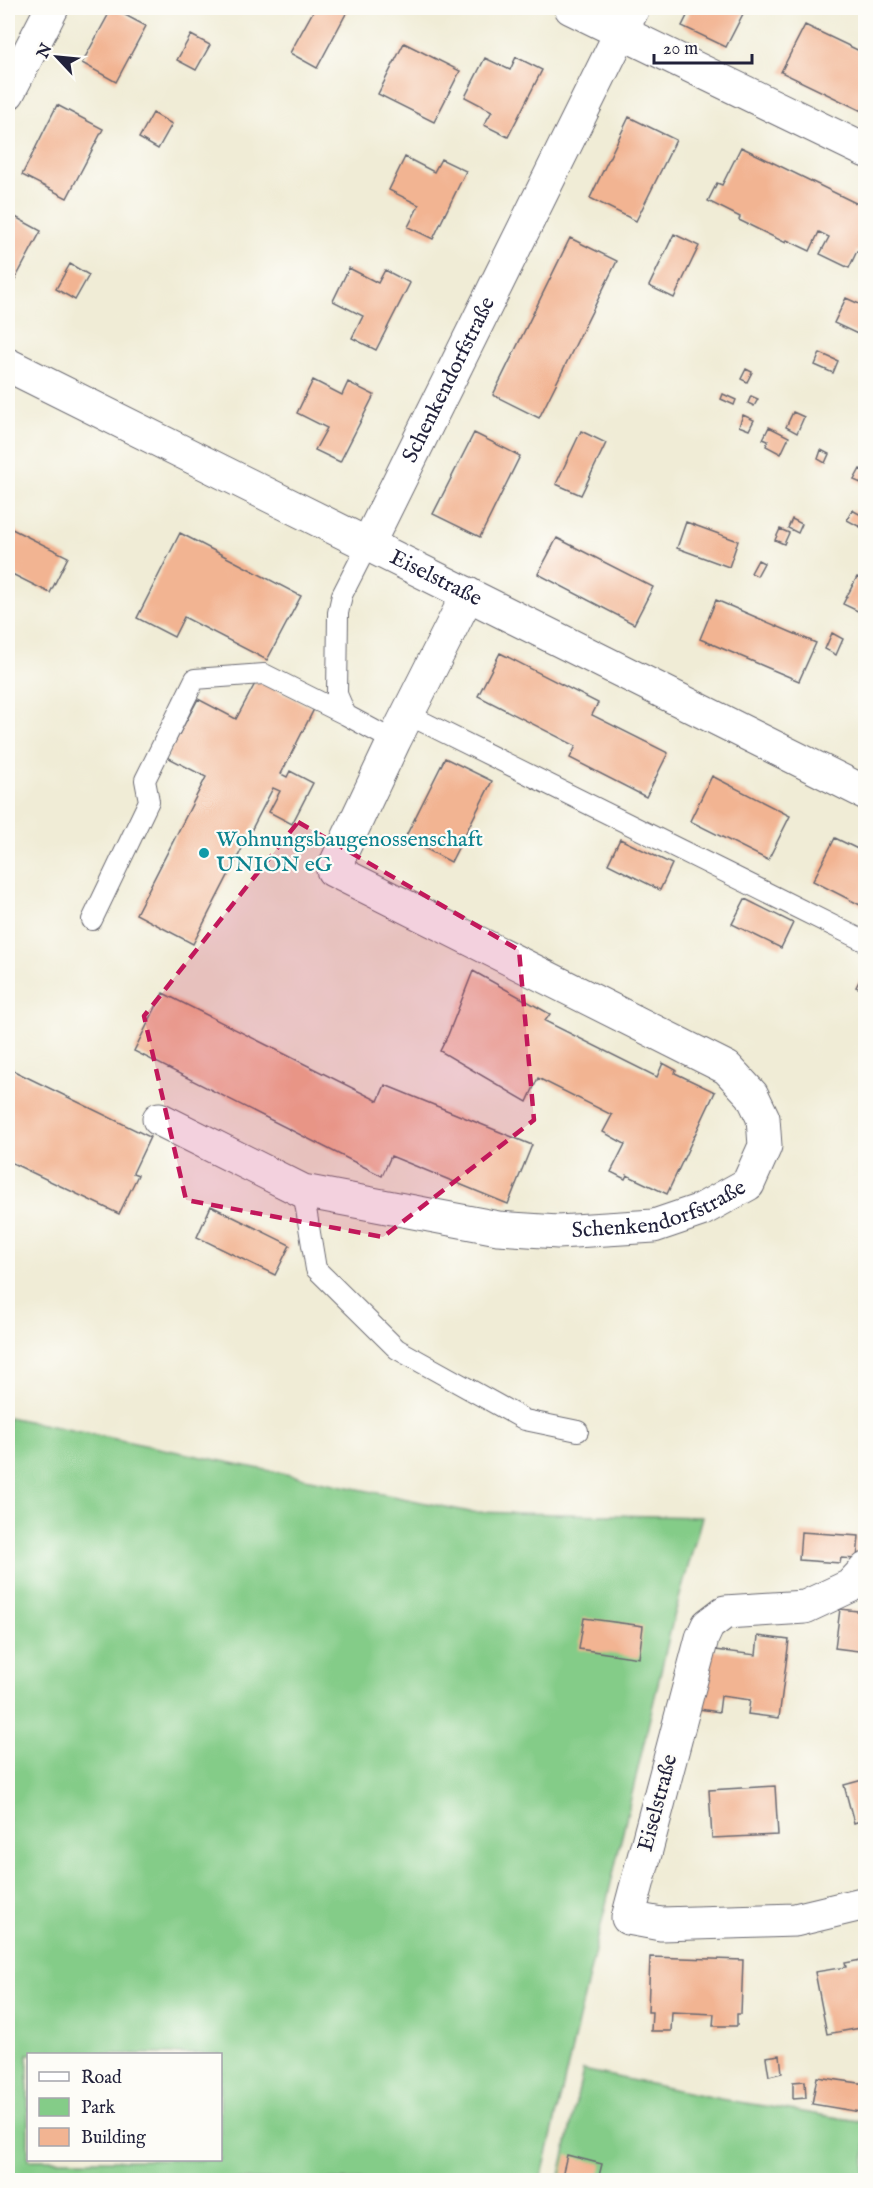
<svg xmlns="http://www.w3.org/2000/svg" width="873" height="2188" viewBox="0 0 873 2188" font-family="'IM FELL English',serif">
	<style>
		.green { fill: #84cc88; stroke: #537762; stroke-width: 1.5; fill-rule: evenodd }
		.building { fill: #f2b492 }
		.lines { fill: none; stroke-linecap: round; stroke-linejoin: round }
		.service-casing { stroke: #6a6971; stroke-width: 22 }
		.minor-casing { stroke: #6a6971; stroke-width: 35 }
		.service { stroke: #fff; stroke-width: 20 }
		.minor { stroke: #fff; stroke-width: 33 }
		.marked { fill: #c2185b; fill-opacity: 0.2; stroke: #c2185b; stroke-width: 4.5; stroke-dasharray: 12 8; stroke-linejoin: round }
		.culture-dot { fill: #0f9aa8; stroke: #fdfcf7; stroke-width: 2 }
		.labels { text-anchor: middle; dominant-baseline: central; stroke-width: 4.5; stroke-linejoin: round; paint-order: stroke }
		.street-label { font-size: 22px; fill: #22223b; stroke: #fdfcf7 }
		.culture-label { font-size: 22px; fill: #0d838f; stroke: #fdfcf7; text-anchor: start }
	</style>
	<rect width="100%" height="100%" fill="#fdfcf7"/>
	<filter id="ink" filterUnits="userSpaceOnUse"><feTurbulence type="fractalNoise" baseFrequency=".0167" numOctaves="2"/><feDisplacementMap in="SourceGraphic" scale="12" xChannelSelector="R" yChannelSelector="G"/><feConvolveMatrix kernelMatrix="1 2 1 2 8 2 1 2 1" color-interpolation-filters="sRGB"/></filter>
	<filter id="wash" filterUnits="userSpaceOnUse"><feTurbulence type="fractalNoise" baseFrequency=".008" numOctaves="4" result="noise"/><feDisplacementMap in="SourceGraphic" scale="24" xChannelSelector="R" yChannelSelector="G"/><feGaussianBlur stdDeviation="1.35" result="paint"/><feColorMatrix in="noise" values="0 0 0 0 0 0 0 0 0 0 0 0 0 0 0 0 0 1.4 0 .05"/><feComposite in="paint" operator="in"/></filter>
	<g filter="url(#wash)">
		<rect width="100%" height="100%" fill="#f0ecd6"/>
		<!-- green -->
		<path class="green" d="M8,1417L470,1512L702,1517L672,1624L541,2180H8ZM28,2054H220V2160H28Z
			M583,2070L720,2099L865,2122V2180H559Z"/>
		<g id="blocks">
			<!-- building -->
			<path class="building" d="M112,8L146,26L116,82L82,63Z
				M315,8H349L317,68L290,53Z
				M691,8H746L726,47L682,26Z
				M805,25L866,54V113L781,72Z
				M191,35L210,45L196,70L177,60Z
				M404,43L460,71L434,122L378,94Z
				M516,57L542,70L508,137L484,125L492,111L465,97L485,58L510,70Z
				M57,105L103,129L67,198L22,175Z
				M153,113L172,124L158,149L139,138Z
				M629,117L676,140L636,221L590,198Z
				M741,147L866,208V255L857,251L849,268L820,254L829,237L819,232L810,251L787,240L786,243L739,220L740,217L708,201L717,183L722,185Z
				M405,157L434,172L441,159L466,171L433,239L408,227L419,205L389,190Z
				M8,213L41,231L11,287L8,285Z
				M674,234L699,246L674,298L649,286Z
				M570,238L617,261L539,418L493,395Z
				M70,264L89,275L75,300L56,289Z
				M349,268L378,283L385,270L410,283L376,350L352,338L363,316L333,301Z
				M846,298L866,307V338L834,323Z
				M820,353L838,361L833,373L815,365Z
				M746,369L752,372L747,382L741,379Z
				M313,380L342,395L348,382L374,395L340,462L315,450L327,428L297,413Z
				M723,394L736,400L734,405L721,399Z
				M751,396L758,399L754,406L748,403Z
				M793,412L804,417L797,433L786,427Z
				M743,415L754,420L749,430L739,426Z
				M769,427L789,437L781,454L766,446L768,441L763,439Z
				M581,431L606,443L581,495L556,484Z
				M474,433L520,456L480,537L433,514Z
				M821,450L829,454L825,463L818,459Z
				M860,469L866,472L863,484L854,480Z
				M852,510L865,517L860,527L847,520Z
				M792,519L802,524L798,533L788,528Z
				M686,522L738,541L729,567L677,548Z
				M8,527L68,557L50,593L8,572Z
				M780,529L789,533L784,544L775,540Z
				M180,533L301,596L267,660L184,617L174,637L137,618Z
				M557,538L653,587L634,624L538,574Z
				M758,560L764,563L757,576L751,573Z
				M857,577L866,581V615L843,604Z
				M716,600L816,643L799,681L700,639Z
				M832,633L843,639L836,655L825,649Z
				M500,653L598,703L592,715L668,753L646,797L570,758L576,746L478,696Z
				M257,680L314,709L281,774L287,777L290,771L313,783L292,824L269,812L280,791L273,788L193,944L136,914L206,777L167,757L198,699L236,719Z
				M866,696V711L859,708Z
				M445,758L492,781L451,862L405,838Z
				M712,776L790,816L768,860L690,821Z
				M835,838L866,853V908L813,881Z
				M620,839L672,864L660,890L608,864Z
				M745,899L793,923L781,948L732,924Z
				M866,968V991L856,987Z
				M473,971L550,1014L545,1021L657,1077L663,1063L676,1070L675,1073L715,1092L667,1194L627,1175L625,1179L611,1172L625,1144L603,1132L612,1115L538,1078L527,1102L440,1051L448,1035Z
				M163,993L378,1101L385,1085L532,1145L508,1204L391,1156L382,1176L134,1051Z
				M8,1068L150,1137L133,1173L138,1175L119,1214L8,1161Z
				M211,1206L290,1245L275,1275L197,1237Z
				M801,1532L859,1536L857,1559L841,1558L840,1563L799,1560Z
				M840,1609L866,1612V1652L835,1648Z
				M584,1618L643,1626L639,1658L579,1649Z
				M758,1636L789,1640L779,1718L748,1714L750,1700L721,1696L719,1712L699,1709L707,1649L756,1655Z
				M866,1779V1819L854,1823L844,1785Z
				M775,1786L778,1835L712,1838L709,1790Z
				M650,1957L743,1960L741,2014H737V2026H713L714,2014L672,2012L671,2031H651L652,2012H648Z
				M866,1959V2027L827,2034L815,1972L846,1967L845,1963Z
				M780,2055L782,2073L769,2076L766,2057Z
				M817,2077L866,2084V2113L812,2104Z
				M805,2081L806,2098L793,2099V2082Z
				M567,2155L602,2164L598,2180H561Z"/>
		</g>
	</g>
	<g filter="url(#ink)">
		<use href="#blocks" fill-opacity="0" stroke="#6a6971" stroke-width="1.5"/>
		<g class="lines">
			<!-- service casing -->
			<g class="service-casing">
				<path id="service" d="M368,544L342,595L338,613L337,694L346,715L394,741
					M407,714L866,942
					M92,920L149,801L145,780L195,679L264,674L346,715
					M303,1191L316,1269L397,1349L525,1420L578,1431"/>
			</g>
			<!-- minor casing -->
			<g class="minor-casing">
				<g id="minor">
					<path d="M571,8L866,151"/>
					<path d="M8,93L52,8"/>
					<path id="s1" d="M8,365L866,793"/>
					<path id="s2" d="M368,544L633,8"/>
					<path id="s3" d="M159,1119L303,1191L498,1228L558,1232L654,1226L701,1210L748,1184L765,1146L763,1118L752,1095L727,1068L333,870L394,741L468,594"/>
					<path d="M866,1569L850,1586L805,1607L725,1612L708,1625L702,1638L628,1918L661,1924L795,1920L866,1903"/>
				</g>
			</g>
			<!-- service -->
			<use href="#service" class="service"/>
			<!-- minor -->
			<use href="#minor" class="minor"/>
		</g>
	</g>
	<!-- marked area -->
	<path class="marked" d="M298,822L519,950L534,1120L383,1237L186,1200L144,1016Z"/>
	<!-- markers -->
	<circle class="culture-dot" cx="204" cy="853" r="6"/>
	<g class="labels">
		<!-- street labels -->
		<g class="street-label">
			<text stroke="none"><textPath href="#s2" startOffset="183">Schenkendorfstraße</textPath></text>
			<text stroke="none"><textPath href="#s1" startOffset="478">Eiselstraße</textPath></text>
			<text stroke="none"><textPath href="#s3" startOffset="524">Schenkendorfstraße</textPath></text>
			<text transform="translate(658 1803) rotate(-75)">Eiselstraße</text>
		</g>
		<!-- culture labels -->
		<g class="culture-label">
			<text x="216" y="840">Wohnungsbaugenossenschaft<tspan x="216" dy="25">UNION eG</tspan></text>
		</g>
	</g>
	<!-- margin -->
	<rect width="873" height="2188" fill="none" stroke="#fdfcf7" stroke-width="30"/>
	<!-- legend -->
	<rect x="27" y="2053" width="195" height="108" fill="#fdfcf7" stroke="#a5a5ac" stroke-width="1.5"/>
	<rect x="39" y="2072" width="30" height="9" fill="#ffffff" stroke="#a5a5ac" stroke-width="1.5"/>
	<text x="81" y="2083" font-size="18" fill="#22223b">Road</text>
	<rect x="39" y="2098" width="30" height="18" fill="#84cc88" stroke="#a5a5ac" stroke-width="1.5"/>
	<text x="81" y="2113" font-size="18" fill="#22223b">Park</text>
	<rect x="39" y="2128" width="30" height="18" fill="#f2b492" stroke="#a5a5ac" stroke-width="1.5"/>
	<text x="81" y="2143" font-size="18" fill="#22223b">Building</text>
	<!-- north arrow -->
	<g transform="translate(57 57) rotate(296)" stroke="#fdfcf7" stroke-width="4.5" paint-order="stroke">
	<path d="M0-4.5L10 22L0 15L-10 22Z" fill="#22223b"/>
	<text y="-9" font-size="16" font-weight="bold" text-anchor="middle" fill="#22223b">N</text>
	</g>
	<!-- scale -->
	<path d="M654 54v9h98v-9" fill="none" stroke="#22223b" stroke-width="3"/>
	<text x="663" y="54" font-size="18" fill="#22223b" stroke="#fdfcf7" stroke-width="4.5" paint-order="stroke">20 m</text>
</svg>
